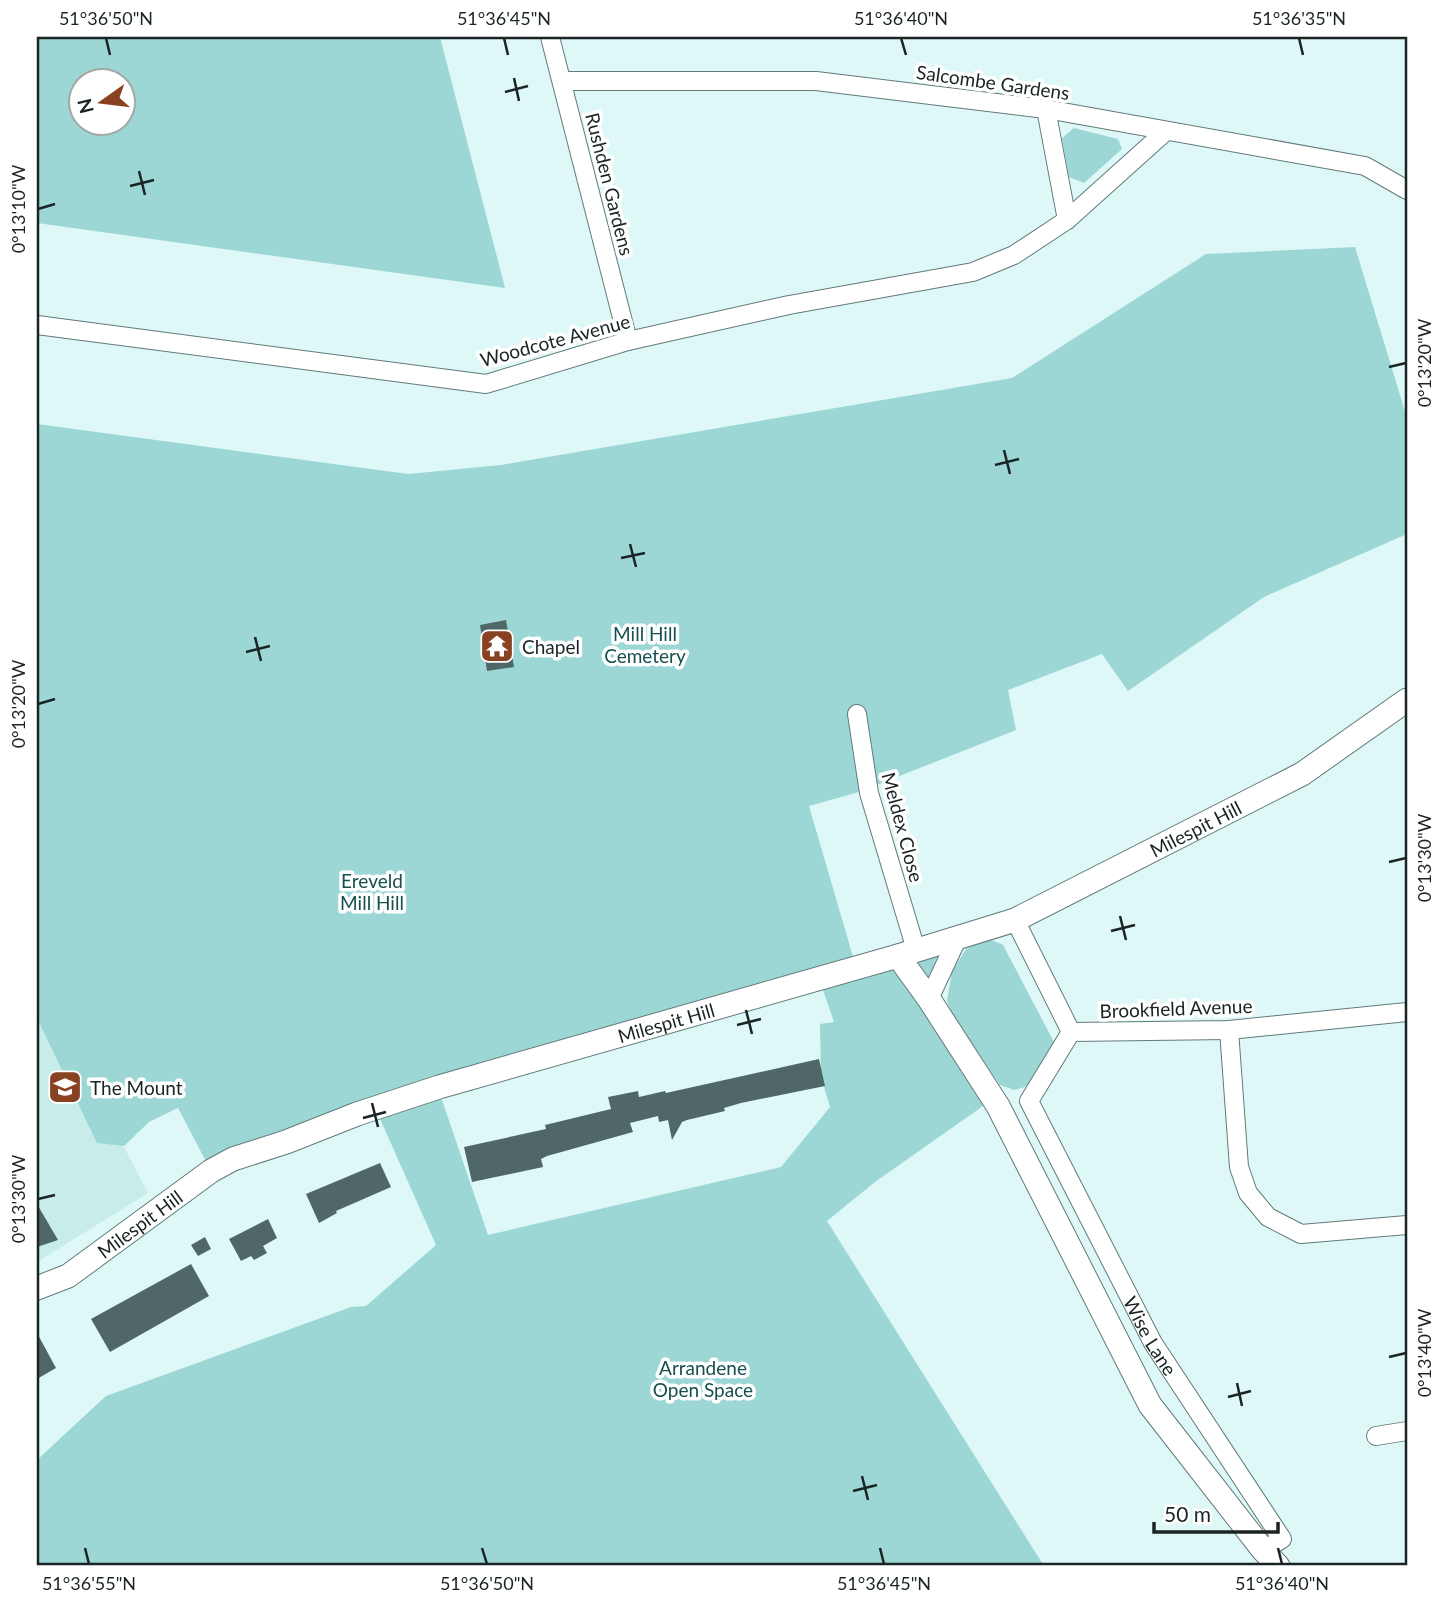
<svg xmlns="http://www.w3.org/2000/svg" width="1444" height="1603" viewBox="0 0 1444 1603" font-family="Lato,sans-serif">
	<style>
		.built { fill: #c7ecea }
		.green { fill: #9dd7d5; fill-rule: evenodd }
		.building { fill: #4f6766 }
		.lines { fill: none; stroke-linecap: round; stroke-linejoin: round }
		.minor-casing { stroke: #627a79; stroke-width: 20 }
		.tertiary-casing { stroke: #627a79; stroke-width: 25 }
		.minor { stroke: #fff; stroke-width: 18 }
		.tertiary { stroke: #fff; stroke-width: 23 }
		.ticks { fill: none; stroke: #1a2424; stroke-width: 2.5 }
		.labels { text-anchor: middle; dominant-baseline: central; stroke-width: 7; stroke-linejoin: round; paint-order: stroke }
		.street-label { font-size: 19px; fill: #1a2424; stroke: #fff }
		.park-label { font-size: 19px; fill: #154f4e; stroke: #fff }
		.poi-label { font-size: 19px; fill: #1a2424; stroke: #fff; text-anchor: start }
		.neatline { fill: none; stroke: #1a2424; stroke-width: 2.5 }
		.ticks-label { font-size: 18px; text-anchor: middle; fill: #1a2424 }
	</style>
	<rect width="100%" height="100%" fill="#ddf8f7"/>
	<!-- built -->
	<path class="built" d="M37,981L148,1193L37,1262Z"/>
	<!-- green -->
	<path class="green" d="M37,37H440L505,288L37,223ZM80,80H122V122H80Z
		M1074,128L1118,139L1122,149L1084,183L1069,177L1062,138Z
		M1355,247L1407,418V534L1264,597L1128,691L1102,654L1008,690L1016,730L859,792L809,806L856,967L897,956L928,998L993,1099L875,1182L827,1221L1044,1566H37V1460L106,1396L351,1307L366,1306L436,1245L377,1112L439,1091L488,1235L781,1167L830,1107L821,1077L820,1024L834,1022L819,978L439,1087L357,1114L286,1142L233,1159L211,1171L178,1108L149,1122L124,1146L97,1143L37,1018V424L408,474L501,465L1012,378L1206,254Z
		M985,937L1003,945L1054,1042L1046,1070L1025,1087L1014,1090L1000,1085L952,1015L947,1001L952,971L966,949Z
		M941,949L925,985L908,962Z"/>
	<!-- building -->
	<path class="building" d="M506,620L514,667L487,671L480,625Z
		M819,1059L825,1086L741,1103L724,1108L725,1111L687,1120L682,1122L672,1140L668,1120L659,1122L658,1116L630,1123L633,1132L547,1156L541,1159L543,1167L472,1182L464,1147L546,1129L545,1125L611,1109L608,1097L638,1091L639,1097L665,1091L666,1093Z
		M380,1163L391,1187L336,1211L337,1213L319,1223L306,1194Z
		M37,1204L58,1240L37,1247Z
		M268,1219L277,1238L263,1246L267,1253L254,1260L251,1256L241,1261L229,1239Z
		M205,1237L211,1249L198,1256L191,1245Z
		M191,1264L209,1296L110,1352L91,1319Z
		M37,1333L56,1368L37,1379Z"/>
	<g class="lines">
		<!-- minor casing -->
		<g class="minor-casing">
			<g id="minor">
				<path d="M550,37L628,341"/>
				<path d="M563,81H816L1046,109L1365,166L1407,190"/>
				<path d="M1046,109L1067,220"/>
				<path d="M37,325L486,384L628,341L789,305L973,272L1014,255L1067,220L1166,131"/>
				<path d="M857,714L869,793L916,950"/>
				<path d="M1015,920L1071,1032L1229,1030L1407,1012"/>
				<path d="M929,999L958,937"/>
				<path d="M1229,1030L1239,1167L1248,1193L1268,1217L1301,1234L1407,1225"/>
				<path id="s1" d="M1071,1032L1029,1101L1153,1343L1282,1539L1263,1550"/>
				<path d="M1376,1436L1407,1431"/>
			</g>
		</g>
		<!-- tertiary casing -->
		<g class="tertiary-casing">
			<g id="tertiary">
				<path d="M898,956L929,999L998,1106L1150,1405L1263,1550L1278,1566"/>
				<path id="s2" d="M37,1288L68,1276L211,1171L233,1159L286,1142L357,1114L439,1087L898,956L1015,920L1302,774L1407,700"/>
			</g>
		</g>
		<!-- minor -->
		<use href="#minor" class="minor"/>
		<!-- tertiary -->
		<use href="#tertiary" class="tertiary"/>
	</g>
	<!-- ticks -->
	<path class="ticks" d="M106,38L110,55M504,38L508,55M901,38L906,55M1299,38L1303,55M514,78L519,101M505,92L528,86M139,171L145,195M130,186L154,180M38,209L55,204M1389,367L1406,363M1004,450L1010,474M995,465L1019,459M630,544L636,567M621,558L645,553M255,637L261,661M246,652L270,646M38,704L55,699M1389,862L1406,858M1120,916L1126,940M1111,931L1135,925M746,1010L752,1034M737,1025L761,1019M372,1103L378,1127M363,1118L386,1112M38,1199L55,1195M1389,1357L1406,1353M1237,1383L1242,1406M1228,1397L1251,1391M862,1476L868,1500M853,1491L877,1485M85,1548L89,1564M482,1548L487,1564M880,1548L884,1564M1278,1548L1282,1564"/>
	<!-- icons -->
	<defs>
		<g id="temple-square" transform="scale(1.75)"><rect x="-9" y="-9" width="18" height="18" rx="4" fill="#894221" stroke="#fff"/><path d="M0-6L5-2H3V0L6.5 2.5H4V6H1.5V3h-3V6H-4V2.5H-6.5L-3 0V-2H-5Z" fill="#fff"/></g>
		<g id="school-square" transform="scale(1.75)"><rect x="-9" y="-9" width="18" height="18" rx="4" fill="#894221" stroke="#fff"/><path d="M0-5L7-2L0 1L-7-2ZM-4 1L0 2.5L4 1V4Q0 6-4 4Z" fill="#fff"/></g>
	</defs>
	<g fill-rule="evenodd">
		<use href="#temple-square" x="497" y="646"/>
		<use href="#school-square" x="65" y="1087"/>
	</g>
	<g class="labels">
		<!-- street labels -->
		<g class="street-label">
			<text transform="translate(993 82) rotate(8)">Salcombe Gardens</text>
			<text transform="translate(610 184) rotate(76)">Rushden Gardens</text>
			<text transform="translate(555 340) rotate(-15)">Woodcote Avenue</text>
			<text transform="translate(903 827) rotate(75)">Meldex Close</text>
			<text stroke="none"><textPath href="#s2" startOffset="1256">Milespit Hill</textPath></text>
			<text transform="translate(1176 1008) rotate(-2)">Brookfield Avenue</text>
			<text stroke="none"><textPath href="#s2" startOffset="690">Milespit Hill</textPath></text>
			<text stroke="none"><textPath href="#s2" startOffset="122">Milespit Hill</textPath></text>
			<text stroke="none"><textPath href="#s1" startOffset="345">Wise Lane</textPath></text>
		</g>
		<!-- park labels -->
		<g class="park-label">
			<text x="645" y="633">Mill Hill<tspan x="645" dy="22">Cemetery</tspan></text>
			<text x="372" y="880">Ereveld<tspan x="372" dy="22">Mill Hill</tspan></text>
			<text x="703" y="1367">Arrandene<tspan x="703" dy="22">Open Space</tspan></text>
		</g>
		<!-- poi labels -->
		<g class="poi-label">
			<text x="522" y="646">Chapel</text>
			<text x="90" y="1087">The Mount</text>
		</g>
	</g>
	<!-- border -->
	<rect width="1444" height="1603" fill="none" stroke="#ffffff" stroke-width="77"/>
	<!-- north arrow -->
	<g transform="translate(102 102) rotate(256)"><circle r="33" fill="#ffffff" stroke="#a3a7a7" stroke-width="2"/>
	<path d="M0-5L12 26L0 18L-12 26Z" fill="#894221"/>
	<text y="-10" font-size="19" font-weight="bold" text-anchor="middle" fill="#1a2424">N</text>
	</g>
	<!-- scale -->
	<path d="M1154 1522v10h124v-10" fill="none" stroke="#1a2424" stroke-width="3.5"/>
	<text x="1164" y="1522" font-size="21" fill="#1a2424" stroke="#ffffff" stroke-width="5" paint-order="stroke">50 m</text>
	<rect x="38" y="38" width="1368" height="1526" class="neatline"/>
	<g class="ticks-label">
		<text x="106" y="25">51°36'50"N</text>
		<text x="504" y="25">51°36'45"N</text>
		<text x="901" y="25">51°36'40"N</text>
		<text x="1299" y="25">51°36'35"N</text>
		<text transform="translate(19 209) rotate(-90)" y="6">0°13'10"W</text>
		<text transform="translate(1425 363) rotate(-90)" y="6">0°13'20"W</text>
		<text transform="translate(19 704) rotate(-90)" y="6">0°13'20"W</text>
		<text transform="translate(1425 858) rotate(-90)" y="6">0°13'30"W</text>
		<text transform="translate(19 1199) rotate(-90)" y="6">0°13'30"W</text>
		<text transform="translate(1425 1353) rotate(-90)" y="6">0°13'40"W</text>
		<text x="89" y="1590">51°36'55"N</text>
		<text x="487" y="1590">51°36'50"N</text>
		<text x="884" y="1590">51°36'45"N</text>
		<text x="1282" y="1590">51°36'40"N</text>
	</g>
</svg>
